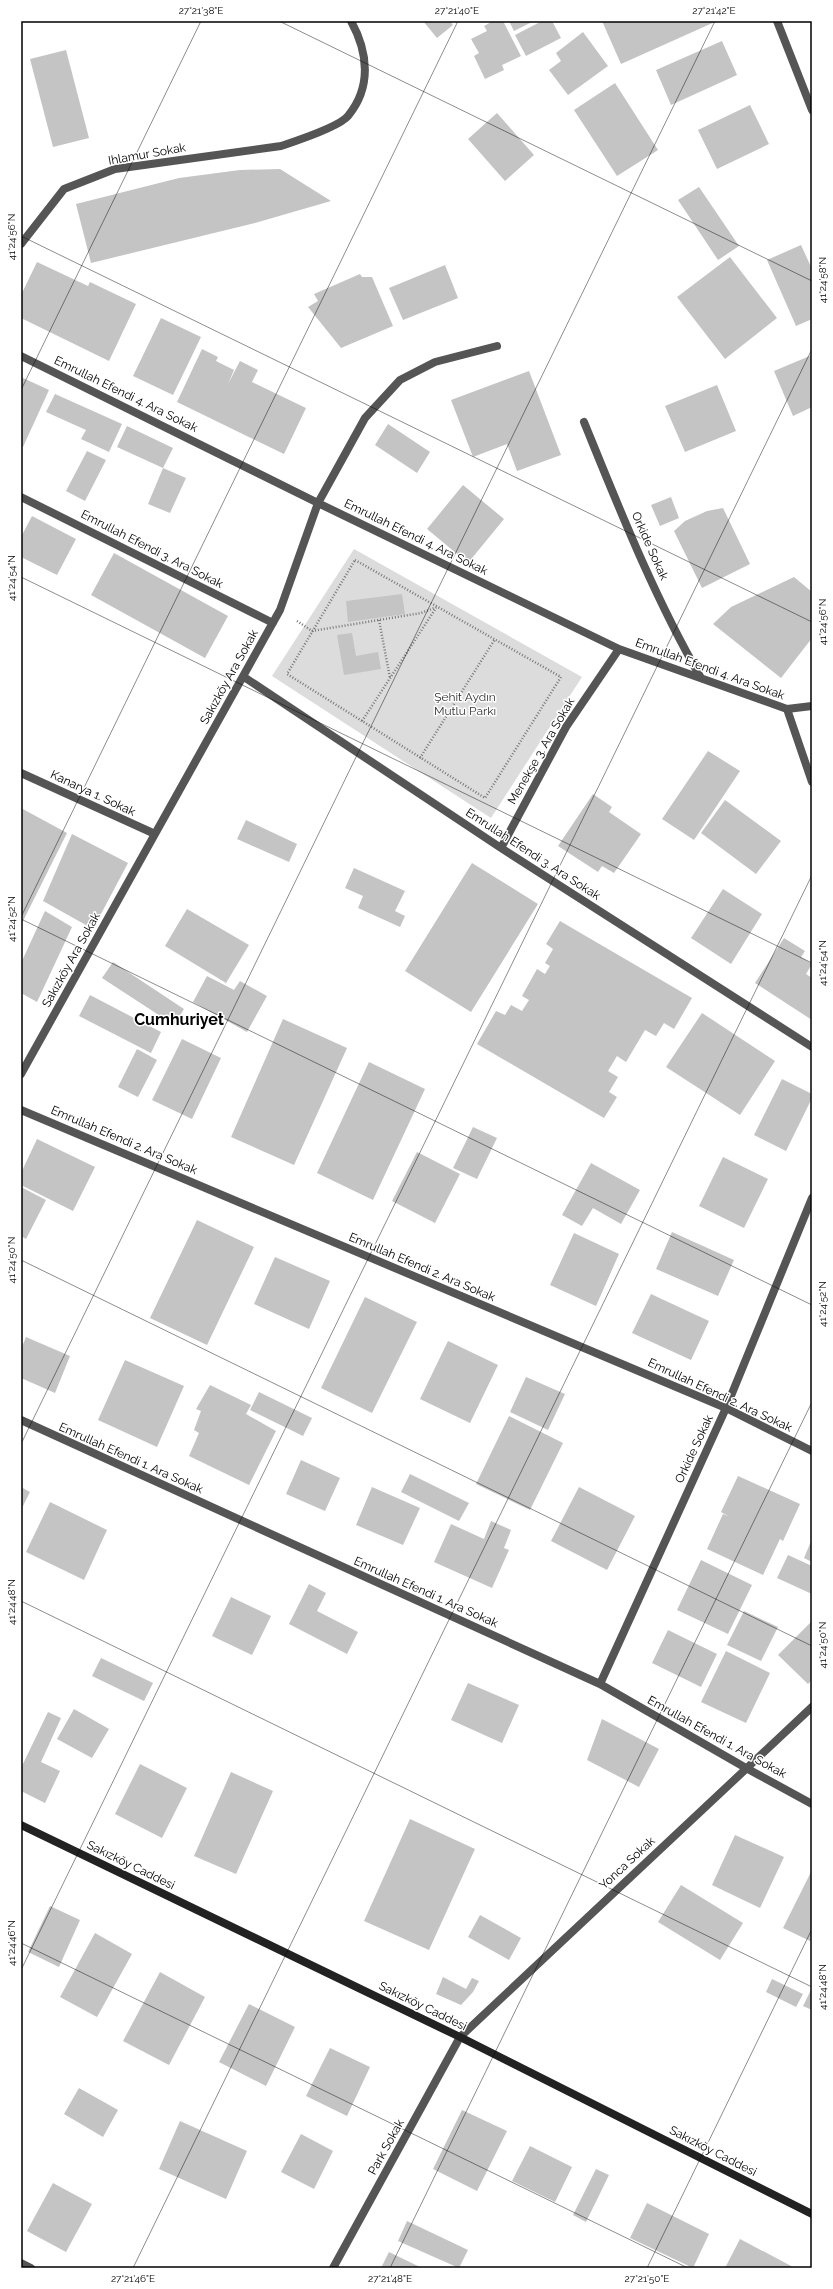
<svg xmlns="http://www.w3.org/2000/svg" width="833" height="2289" viewBox="0 0 833 2289" font-family="Raleway,sans-serif">
	<style>
		.green { fill: #dcdcdc }
		.building { fill: #c4c4c4 }
		.lines { fill: none; stroke-linecap: round; stroke-linejoin: round }
		.path { stroke: #777; stroke-width: 2.5; stroke-dasharray: 1 2; stroke-linecap: butt }
		.minor { stroke: #555; stroke-width: 8 }
		.tertiary { stroke: #555; stroke-width: 8 }
		.secondary { stroke: #222; stroke-width: 8 }
		.ticks { fill: none; stroke: #000; stroke-width: 1; stroke-opacity: 0.45 }
		.labels { text-anchor: middle; dominant-baseline: central; stroke-width: 3; stroke-linejoin: round; paint-order: stroke }
		.street-label { font-size: 12px; fill: #000; stroke: #fff }
		.park-label { font-size: 12px; fill: #333; stroke: #fff }
		.district-label { font-size: 16px; font-weight: bold; fill: #000; stroke: #fff }
		.neatline { fill: none; stroke: #000; stroke-width: 1.5 }
		.ticks-label { font-size: 10px; text-anchor: middle; fill: #000 }
	</style>
	<rect width="100%" height="100%" fill="#fff"/>
	<!-- green -->
	<path class="green" d="M354,549L582,677L491,818L272,676Z"/>
	<!-- building -->
	<path class="building" d="M423,21H450L453,25L437,38Z
		M493,21H503L521,56L502,65L504,70L485,79L474,56L479,53L471,39L487,31L484,26Z
		M509,21H534L514,31Z
		M542,21H552L561,38L526,56L515,35Z
		M602,21H717L621,64Z
		M583,32L608,66L568,95L549,70L561,61L556,53Z
		M722,41L737,75L671,105L656,70Z
		M66,50L89,138L53,147L30,59Z
		M615,83L658,150L617,176L574,110Z
		M750,105L769,144L717,169L698,130Z
		M497,113L534,155L505,181L468,139Z
		M280,169L331,201L255,223L91,263L76,204L179,178L240,170Z
		M699,187L739,246L718,260L678,200Z
		M801,245L812,269V319L796,326L767,260Z
		M730,257L777,318L725,359L677,297Z
		M37,262L88,286L90,282L136,304L109,361L21,318V295Z
		M445,265L458,298L403,320L389,288Z
		M360,274L362,277H372L393,326L341,348L308,307L318,301L314,294Z
		M161,318L201,337L173,395L133,376Z
		M202,349L218,357L216,361L234,370L228,384L240,361L258,370L252,382L306,408L284,454L177,402Z
		M812,355V407L793,416L774,371Z
		M529,371L561,455L517,471L507,444L473,457L451,400Z
		M21,377L49,390L23,447L21,446Z
		M717,385L736,431L685,452L665,406Z
		M55,394L122,424L109,452L81,439L86,430L46,412Z
		M388,424L430,452L417,473L375,445Z
		M127,426L173,448L163,468L186,478L170,513L148,504L163,468L117,447Z
		M87,451L106,460L85,501L66,491Z
		M463,485L504,519L468,563L427,529Z
		M671,497L679,518L660,526L651,505Z
		M723,508L750,564L702,588L674,531L685,521L707,511Z
		M32,516L76,539L57,575L21,557V537Z
		M114,553L228,616L205,658L91,595Z
		M794,577L812,592V638L781,678L713,624L731,607Z
		M402,594L405,614L348,622L346,601Z
		M352,633L356,656L378,652L381,669L344,675L337,635Z
		M708,751L740,771L694,840L662,819Z
		M593,794L612,807L609,812L641,834L614,873L602,866L598,872L558,846Z
		M725,800L781,841L756,874L701,833Z
		M21,808L67,833L21,925Z
		M246,820L297,844L289,862L237,839Z
		M72,834L128,863L93,929L43,901Z
		M472,863L538,904L471,1012L405,971Z
		M354,868L405,891L395,911L405,916L400,927L358,908L363,896L345,888Z
		M723,889L762,914L731,964L691,938Z
		M187,909L249,945L226,983L165,946Z
		M45,911L72,927L37,1002L21,993V963Z
		M560,921L692,998L674,1029L664,1023L656,1036L645,1030L626,1062L617,1056L608,1071L618,1077L609,1092L617,1097L604,1118L477,1044L496,1011L505,1015L511,1005L522,1011L529,1000L522,996L537,969L545,974L550,966L545,963L553,949L546,944Z
		M784,938L805,951L801,957L812,964L806,974L812,978V1020L755,983Z
		M113,962L184,1009L174,1025L102,978Z
		M207,976L234,990L240,981L267,996L247,1032L193,1002Z
		M90,995L161,1032L151,1053L79,1016Z
		M702,1013L775,1061L740,1115L666,1067Z
		M283,1019L347,1048L294,1165L231,1137Z
		M182,1039L221,1058L192,1119L152,1100Z
		M137,1049L157,1060L138,1097L118,1087Z
		M369,1062L425,1089L373,1200L317,1173Z
		M782,1079L812,1094V1098L786,1151L754,1135Z
		M473,1127L497,1138L477,1179L453,1168Z
		M37,1139L95,1167L73,1211L21,1185V1173Z
		M417,1152L460,1174L435,1223L392,1201Z
		M723,1157L768,1179L744,1228L699,1206Z
		M591,1163L640,1190L621,1224L593,1208L582,1226L562,1215Z
		M21,1187L46,1200L26,1239L21,1236Z
		M197,1220L254,1247L207,1345L150,1318Z
		M672,1232L734,1260L718,1296L656,1269Z
		M574,1233L619,1254L596,1306L550,1285Z
		M275,1257L330,1281L309,1329L254,1304Z
		M651,1294L709,1321L691,1360L632,1333Z
		M365,1297L417,1322L372,1413L321,1388Z
		M26,1337L70,1356L55,1393L21,1378V1349Z
		M448,1341L498,1365L470,1423L420,1399Z
		M125,1360L184,1386L157,1447L98,1420Z
		M526,1377L565,1394L548,1430L510,1412Z
		M210,1385L251,1405L246,1414L276,1431L249,1485L189,1456L199,1433L194,1430L201,1411L196,1409Z
		M259,1392L312,1418L303,1436L250,1410Z
		M509,1416L563,1443L530,1510L476,1484Z
		M301,1460L340,1478L325,1511L286,1494Z
		M410,1474L469,1503L459,1521L401,1492Z
		M738,1476L800,1504L783,1541L780,1539L763,1575L707,1549L723,1514L728,1516L721,1512Z
		M21,1487L30,1492L21,1510Z
		M372,1487L420,1508L403,1545L356,1525Z
		M579,1487L635,1516L607,1570L551,1541Z
		M50,1502L107,1530L84,1580L26,1552Z
		M491,1521L511,1530L504,1548L509,1550L492,1588L434,1562L451,1524L484,1539Z
		M812,1539V1562L804,1558Z
		M788,1555L812,1566V1594L777,1578Z
		M701,1560L752,1585L728,1634L677,1610Z
		M309,1584L326,1593L317,1611L358,1632L347,1654L289,1624Z
		M231,1597L271,1616L252,1655L212,1636Z
		M744,1611L778,1627L761,1661L727,1645Z
		M812,1621V1680L808,1684L778,1655Z
		M668,1630L717,1654L701,1687L652,1663Z
		M726,1651L770,1673L746,1723L701,1702Z
		M101,1658L153,1683L144,1701L92,1676Z
		M468,1683L519,1705L502,1743L451,1720Z
		M74,1709L109,1729L92,1758L57,1739Z
		M48,1712L61,1718L41,1762L60,1771L45,1803L21,1791V1768Z
		M602,1719L659,1749L639,1787L587,1760Z
		M140,1764L187,1788L162,1838L115,1814Z
		M231,1772L273,1791L236,1874L194,1856Z
		M410,1819L475,1849L429,1950L364,1921Z
		M735,1835L784,1857L760,1908L712,1885Z
		M812,1870V1942L783,1928Z
		M681,1885L743,1923L720,1960L658,1922Z
		M50,1906L80,1920L59,1967L28,1952Z
		M480,1915L521,1938L509,1960L468,1937Z
		M95,1933L132,1954L97,2017L60,1997Z
		M160,1972L205,1997L169,2065L123,2041Z
		M443,1977L466,1989L472,1978L479,1981L473,1992L461,2005L436,1994Z
		M772,1979L803,1994L796,2007L766,1992Z
		M812,1988V2010L803,2006Z
		M249,2004L295,2027L266,2086L219,2062Z
		M330,2048L370,2067L347,2116L306,2096Z
		M79,2088L118,2110L103,2137L64,2114Z
		M462,2110L507,2131L477,2191L433,2169Z
		M180,2121L247,2151L226,2199L159,2169Z
		M301,2134L333,2151L314,2189L281,2172Z
		M530,2146L572,2167L555,2202L512,2181Z
		M596,2169L609,2175L586,2222L573,2215Z
		M53,2183L92,2204L66,2252L27,2231Z
		M647,2203L709,2234L693,2268L630,2238Z
		M407,2221L468,2250L459,2268L398,2241Z
		M740,2239L795,2268H725Z
		M389,2252L422,2268H381Z"/>
	<g class="lines">
		<!-- path -->
		<path class="path" d="M355,560L561,677L485,798L287,674Z
			M379,620L390,678
			M297,621L312,631L421,613L437,607
			M362,721L436,608
			M420,758L495,639"/>
		<!-- minor -->
		<path class="minor" d="M21,244L64,189L115,169L281,146C296,141 339,127 348,116C372,87 368,52 351,21
			M21,356L318,503L619,649L787,709L812,706
			M584,422C619,508 654,597 701,678
			M21,497L273,623
			M244,677L501,848L812,1047
			M787,709L812,782
			M21,773L155,834
			M501,848L566,727L619,649
			M21,1074L280,610L318,503L365,418L400,380L435,362L497,346
			M21,1110L726,1408L812,1451
			M21,1420L600,1684L746,1768L812,1804
			M600,1684L726,1408L812,1198
			M21,2263L31,2268
			M333,2268L460,2037L812,1707"/>
		<!-- tertiary -->
		<path class="tertiary" d="M777,21L812,110"/>
		<!-- secondary -->
		<path class="secondary" d="M21,1825L460,2037L812,2214"/>
	</g>
	<!-- ticks -->
	<path class="ticks" d="M279,21L812,281M21,236L812,622M21,390L201,21M21,577L812,963M21,917L458,21M21,919L812,1305M21,1260L812,1646M21,1444L715,21M21,1601L812,1987M21,1943L688,2268M21,1970L812,349M133,2268L812,875M390,2268L812,1402M647,2268L812,1929"/>
	<g class="labels">
		<!-- street labels -->
		<g class="street-label">
			<text transform="translate(147 154) rotate(-10)">Ihlamur Sokak</text>
			<text transform="translate(126 394) rotate(26)">Emrullah Efendi 4. Ara Sokak</text>
			<text transform="translate(416 537) rotate(26)">Emrullah Efendi 4. Ara Sokak</text>
			<text transform="translate(650 546) rotate(66)">Orkide Sokak</text>
			<text transform="translate(152 549) rotate(27)">Emrullah Efendi 3. Ara Sokak</text>
			<text transform="translate(710 669) rotate(20)">Emrullah Efendi 4. Ara Sokak</text>
			<text transform="translate(229 677) rotate(-61)">Sakızköy Ara Sokak</text>
			<text transform="translate(541 751) rotate(-60)">Menekşe 3. Ara Sokak</text>
			<text transform="translate(93 793) rotate(25)">Kanarya 1. Sokak</text>
			<text transform="translate(533 854) rotate(33)">Emrullah Efendi 3. Ara Sokak</text>
			<text transform="translate(71 960) rotate(-61)">Sakızköy Ara Sokak</text>
			<text transform="translate(124 1140) rotate(23)">Emrullah Efendi 2. Ara Sokak</text>
			<text transform="translate(422 1267) rotate(23)">Emrullah Efendi 2. Ara Sokak</text>
			<text transform="translate(720 1395) rotate(25)">Emrullah Efendi 2. Ara Sokak</text>
			<text transform="translate(694 1449) rotate(-65)">Orkide Sokak</text>
			<text transform="translate(131 1458) rotate(24)">Emrullah Efendi 1. Ara Sokak</text>
			<text transform="translate(426 1592) rotate(24)">Emrullah Efendi 1. Ara Sokak</text>
			<text transform="translate(717 1737) rotate(29)">Emrullah Efendi 1. Ara Sokak</text>
			<text transform="translate(627 1863) rotate(-43)">Yonca Sokak</text>
			<text transform="translate(131 1865) rotate(26)">Sakızköy Caddesi</text>
			<text transform="translate(423 2006) rotate(26)">Sakızköy Caddesi</text>
			<text transform="translate(386 2147) rotate(-61)">Park Sokak</text>
			<text transform="translate(713 2151) rotate(27)">Sakızköy Caddesi</text>
		</g>
		<!-- park labels -->
		<g class="park-label">
			<text x="465" y="697">Şehit Aydın<tspan x="465" dy="14">Mutlu Parkı</tspan></text>
		</g>
		<!-- district labels -->
		<g class="district-label">
			<text x="179" y="1019">Cumhuriyet</text>
		</g>
	</g>
	<!-- border -->
	<rect width="833" height="2289" fill="none" stroke="#ffffff" stroke-width="44"/>
	<rect x="22" y="22" width="789" height="2245" class="neatline"/>
	<g class="ticks-label">
		<text x="201" y="14">27°21'38"E</text>
		<text x="457" y="14">27°21'40"E</text>
		<text x="714" y="14">27°21'42"E</text>
		<text transform="translate(11 237) rotate(-90)" y="4">41°24'56"N</text>
		<text transform="translate(822 280) rotate(-90)" y="4">41°24'58"N</text>
		<text transform="translate(11 578) rotate(-90)" y="4">41°24'54"N</text>
		<text transform="translate(822 622) rotate(-90)" y="4">41°24'56"N</text>
		<text transform="translate(11 919) rotate(-90)" y="4">41°24'52"N</text>
		<text transform="translate(822 963) rotate(-90)" y="4">41°24'54"N</text>
		<text transform="translate(11 1260) rotate(-90)" y="4">41°24'50"N</text>
		<text transform="translate(822 1304) rotate(-90)" y="4">41°24'52"N</text>
		<text transform="translate(11 1602) rotate(-90)" y="4">41°24'48"N</text>
		<text transform="translate(822 1645) rotate(-90)" y="4">41°24'50"N</text>
		<text transform="translate(11 1943) rotate(-90)" y="4">41°24'46"N</text>
		<text transform="translate(822 1987) rotate(-90)" y="4">41°24'48"N</text>
		<text x="133" y="2282">27°21'46"E</text>
		<text x="390" y="2282">27°21'48"E</text>
		<text x="647" y="2282">27°21'50"E</text>
	</g>
</svg>
